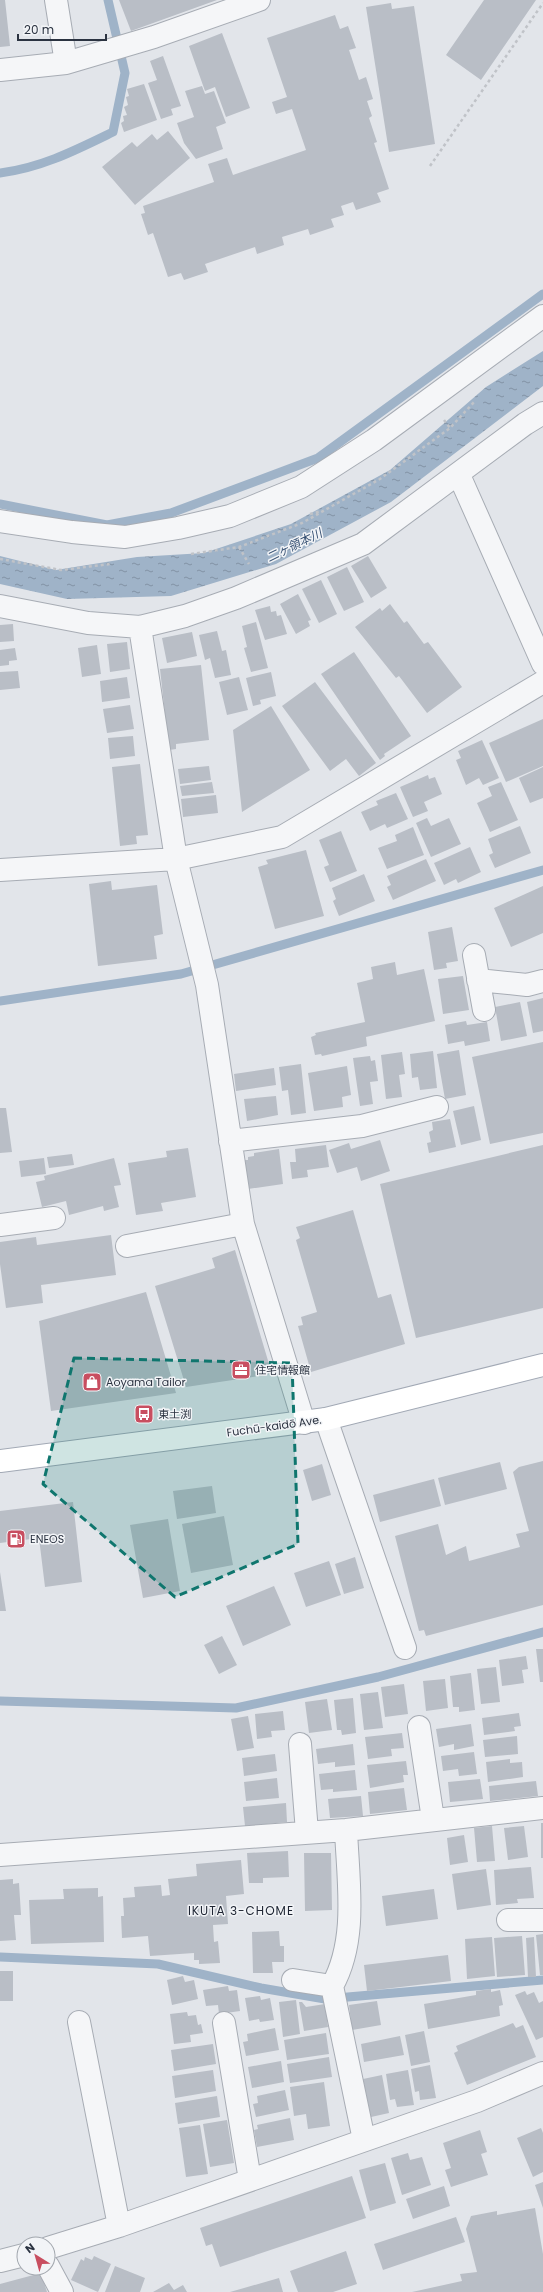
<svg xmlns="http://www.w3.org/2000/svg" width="543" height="2292" viewBox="0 0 543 2292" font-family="Poppins,'Noto Sans JP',sans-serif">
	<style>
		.water { fill: url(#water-ripples) }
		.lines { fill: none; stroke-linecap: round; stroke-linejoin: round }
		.stream { stroke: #9fb3c8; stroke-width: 9 }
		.building { fill: #b9bec6 }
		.minor-casing { stroke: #a7acb4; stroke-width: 24 }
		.major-casing { stroke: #a2a9b5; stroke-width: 24 }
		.path { stroke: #c0c3c8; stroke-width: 2.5; stroke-dasharray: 3 3; stroke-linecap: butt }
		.minor { stroke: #f5f6f8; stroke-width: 22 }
		.major { stroke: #fff; stroke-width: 22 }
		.marked { fill: #0f766e; fill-opacity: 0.2; stroke: #0f766e; stroke-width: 3; stroke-dasharray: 8 5; stroke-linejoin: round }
		.labels { text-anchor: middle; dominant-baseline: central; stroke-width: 3; stroke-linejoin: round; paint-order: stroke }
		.poi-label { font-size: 11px; fill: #2b3341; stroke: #f2f4f7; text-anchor: start }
		.street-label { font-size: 11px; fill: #2b3341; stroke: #f2f4f7 }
		.water-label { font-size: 12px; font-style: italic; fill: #375173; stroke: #f2f4f7 }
		.neighbourhood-label { font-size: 12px; letter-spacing: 1px; fill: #1d2432; stroke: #f2f4f7 }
	</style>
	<defs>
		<pattern id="water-ripples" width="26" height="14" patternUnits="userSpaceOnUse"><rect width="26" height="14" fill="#9fb3c8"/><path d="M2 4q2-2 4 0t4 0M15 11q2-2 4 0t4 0" fill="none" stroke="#8292a4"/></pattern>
	</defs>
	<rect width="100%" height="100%" fill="#e2e5ea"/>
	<!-- water -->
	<path class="water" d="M543,351V386L391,502L276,564L171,596L67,599L0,584V556L56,570L137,557L204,553L291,524L390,470L486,387Z"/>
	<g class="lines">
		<!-- stream -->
		<path class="stream" d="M0,173C41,168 76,150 113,132L125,73L108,0
			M0,504L107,525L171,513L318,458L543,294
			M0,1001L181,974L543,870
			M0,1701L236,1708L378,1677L543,1632
			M0,1957L158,1964L261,1988L325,1999L543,1980"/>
	</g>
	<!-- building -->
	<path class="building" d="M0,0H5L10,46L0,47Z
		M119,0H217L131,31Z
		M484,0H536L481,80L446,55Z
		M391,3L392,9L414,6L435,144L389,152L366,7Z
		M335,15L340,29L348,26L356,48L349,50L359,80L366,77L373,99L367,101L372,116L369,118L377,142L374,143L389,189L377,193L381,202L356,210L353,202L341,206L344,215L331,219L334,227L310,235L308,229L282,237L284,245L257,254L255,247L205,264L208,272L184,280L181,273L168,277L153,233L148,235L141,214L145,213L143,206L214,182L208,164L227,158L233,175L306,150L292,109L276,114L272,102L287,97L267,38Z
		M222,33L250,108L226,117L215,87L205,91L189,46Z
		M163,56L181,106L171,109L173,115L161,119L148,83L157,80L150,61Z
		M144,84L157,120L124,132L121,123L124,121L123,116L127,115L124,107L128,105L126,97L129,96L127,89Z
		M202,86L205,94L214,91L226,123L216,127L223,149L196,159L184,143L177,123L194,117L185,91Z
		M168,131L190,158L135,205L102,167L132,142L137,147L152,134L157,140Z
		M368,556L387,588L371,598L351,566Z
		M347,567L364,602L344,611L327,577Z
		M321,580L337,614L319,623L302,589Z
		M298,594L311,620L308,621L310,626L296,634L280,604Z
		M390,604L404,623L407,621L424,644L428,642L462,687L427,713L399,676L396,678L355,627L380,608L382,611Z
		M270,606L271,612L276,611L277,616L281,615L287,634L265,640L255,610Z
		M256,622L268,668L251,672L244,648L247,647L242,626Z
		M13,624L14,641L0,642V625Z
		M217,631L222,651L226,650L231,675L215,678L210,658L205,660L199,635Z
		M192,632L197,656L167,663L162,638Z
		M127,642L130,669L110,672L107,644Z
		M97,645L101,674L82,677L78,648Z
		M15,648L17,660L9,661V665L0,666V650Z
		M354,652L411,736L384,754L385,756L380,760L321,674Z
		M201,665L209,740L176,744V749L169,750L160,669Z
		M18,671L20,688L0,690V672Z
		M271,672L276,696L260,700L261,704L253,706L246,678Z
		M127,677L130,698L102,702L100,681Z
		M239,677L248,710L227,715L219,682Z
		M315,682L376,763L359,776L346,759L330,771L282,706Z
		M130,705L134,729L107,733L103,709Z
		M271,706L310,770L242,812L233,730Z
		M543,719V766L506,782L489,743Z
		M133,736L135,756L110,759L108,738Z
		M482,740L499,778L483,785L479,778L466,785L456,760L461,758L458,751Z
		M140,764L148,835L136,836L137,844L120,846L112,767Z
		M209,766L211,780L180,784L178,769Z
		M543,767V798L530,803L519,778Z
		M428,775L429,779L435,777L442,794L424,802L428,811L413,817L400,787Z
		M212,782L214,793L182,796L180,786Z
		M501,782L518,820L490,832L477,803L492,796L488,787Z
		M396,793L408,819L387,828L385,824L370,831L361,812L378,805L376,801Z
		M216,795L218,813L183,817L181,799Z
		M427,818L431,826L449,818L461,844L431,857L416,823Z
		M520,826L531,853L495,868L489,855L493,853L488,839Z
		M413,827L424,855L387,869L378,848L397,841L395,835Z
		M341,831L357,871L330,882L324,867L329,865L319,840Z
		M470,847L481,872L458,883L456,879L444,885L434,863Z
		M306,850L324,916L275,929L258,867L268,864L266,860Z
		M426,859L436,881L393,900L387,887L391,885L387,876Z
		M364,874L375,901L339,916L333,901L336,899L332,888Z
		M111,881L112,890L157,885L163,934L154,936L157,959L98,966L89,884Z
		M543,886V933L511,947L494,908Z
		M452,927L458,961L446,963L447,968L434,970L428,932Z
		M395,962L397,975L424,969L435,1021L366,1037L367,1046L322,1056L321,1054L315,1055L311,1037L316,1035L315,1033L365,1022L357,983L373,979L371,967Z
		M463,976L469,1010L443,1014L438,979Z
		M543,998V1031L533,1033L527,1002Z
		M520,1002L527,1036L501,1041L495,1007Z
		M466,1021L467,1025L487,1022L490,1041L465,1046L464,1041L448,1044L445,1025Z
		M543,1042V1133L490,1144L472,1057Z
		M459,1050L466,1095L445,1099L437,1054Z
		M433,1051L437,1088L420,1090L418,1077L412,1078L410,1054Z
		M402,1052L405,1074L399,1075L402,1097L386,1099L381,1055Z
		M370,1056L371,1061L375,1060L378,1081L370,1082L373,1104L360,1106L353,1058Z
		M301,1064L306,1113L291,1115L288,1090L282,1091L279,1067Z
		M347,1066L351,1095L342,1097L343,1107L314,1111L308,1073Z
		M274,1068L276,1085L236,1091L234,1074Z
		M276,1096L278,1115L247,1121L244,1099Z
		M474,1106L481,1140L461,1145L453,1111Z
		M0,1108H6L12,1152L0,1153Z
		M450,1119L456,1147L429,1153L427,1143L431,1142L429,1132L433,1130L432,1122Z
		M380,1140L390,1171L361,1181L357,1167L337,1173L329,1150L349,1143L351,1149Z
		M326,1145L329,1167L307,1170L308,1177L292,1179L290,1162H296L295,1149Z
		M543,1145V1308L416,1338L380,1184Z
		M188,1148L196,1197L161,1203L163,1211L136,1215L128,1163L167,1157L166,1151Z
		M279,1149L283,1184L248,1189L244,1160H248V1157L254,1156V1153Z
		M72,1154L74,1165L49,1168L47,1157Z
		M44,1158L46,1174L21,1177L19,1161Z
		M114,1158L121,1185L114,1186L119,1207L104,1211L103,1206L69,1215L66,1201L42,1207L36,1182L45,1180L44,1176Z
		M353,1210L378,1298L391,1294L405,1344L311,1372L298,1326L303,1325L301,1317L317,1312L296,1240L300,1238L296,1227Z
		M111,1235L116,1275L41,1285L43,1303L6,1308L0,1264V1242L36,1237L37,1245Z
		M235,1250L272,1374L186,1387L155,1286L215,1268L212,1258Z
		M146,1292L176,1393L51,1411L39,1321Z
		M543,1461V1605L426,1636L424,1630L419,1631L395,1536L438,1524L446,1555L466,1546L469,1561L520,1547L516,1534L529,1531L513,1472L519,1467Z
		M500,1462L507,1489L445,1505L438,1478Z
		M322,1464L331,1495L312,1501L303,1470Z
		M434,1479L441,1506L380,1522L373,1495Z
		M212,1486L216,1513L177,1519L173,1491Z
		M73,1502L82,1582L45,1587L39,1538L0,1543V1511Z
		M224,1516L233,1565L191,1573L182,1524Z
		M168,1519L180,1591L143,1598L130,1525Z
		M355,1557L364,1588L344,1594L335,1564Z
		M329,1561L341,1595L306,1607L294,1573Z
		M0,1572L6,1611H0Z
		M274,1586L291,1625L243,1646L226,1606Z
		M222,1636L237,1665L219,1674L204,1645Z
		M536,1649H543V1682H540Z
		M526,1656L528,1669L522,1670L524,1683L502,1686L499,1660Z
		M496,1667L500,1702L481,1704L477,1669Z
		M471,1673L475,1710L459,1712V1707H453L450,1676Z
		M445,1679L448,1708L426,1711L423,1681Z
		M404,1684L408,1714L385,1717L381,1687Z
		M378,1692L383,1728L364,1730L360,1694Z
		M353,1698L356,1733L342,1735L341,1730H337L334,1700Z
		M327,1699L332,1730L309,1733L305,1702Z
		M283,1711L285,1730L271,1731L272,1737L257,1739L255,1714Z
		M519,1713L521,1726L514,1727L515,1731L484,1735L482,1718Z
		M248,1716L254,1748L237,1751L231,1719Z
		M471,1724L474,1746L454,1750V1744L439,1747L436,1729Z
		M402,1733L404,1748L391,1749L392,1756L368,1759L365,1737Z
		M517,1736L518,1754L485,1757L483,1740Z
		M353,1744L355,1765L335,1767V1762L318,1764L316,1749Z
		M474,1752L477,1774L459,1776L458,1769L443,1771L441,1756Z
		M275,1754L277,1771L244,1776L242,1758Z
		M510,1759V1763L522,1762L523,1777L488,1782L486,1762Z
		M406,1761L408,1775H403L404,1782L370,1788L367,1765Z
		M355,1770L357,1790L333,1792V1789L321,1790L319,1774Z
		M277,1778L279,1798L246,1801L244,1782Z
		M480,1779L483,1799L450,1802L448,1782Z
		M536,1781L538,1796L490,1801L489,1786Z
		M404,1788L407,1810L370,1814L368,1792Z
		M361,1796L363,1816L330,1818L328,1799Z
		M286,1803L287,1822L245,1826L243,1807Z
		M541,1823H543V1858H541Z
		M492,1826L495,1861L477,1862L474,1828Z
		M524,1826L528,1857L508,1860L504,1828Z
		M464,1835L468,1862L450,1865L447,1838Z
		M288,1851L289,1877L263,1878V1883H249L247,1853Z
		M304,1853H331L332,1910L305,1911Z
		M241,1860L244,1894L226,1896L228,1924L213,1925L214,1942L218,1941L220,1963L199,1964V1960H194V1953L150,1956L148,1936L122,1938L121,1916H124L123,1898L135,1897L134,1887L161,1885L162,1896L170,1895L168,1879L197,1876L196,1864Z
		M531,1867L534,1898L517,1899L518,1903L496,1905L494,1870Z
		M486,1869L491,1905L457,1910L452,1874Z
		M13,1879V1884L19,1883L21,1915H14L16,1940L0,1941V1880Z
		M98,1888V1897L103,1896L104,1942L31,1944L29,1900L64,1899L63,1889Z
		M434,1889L438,1919L386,1926L382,1896Z
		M279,1931L280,1946H284V1962H272L273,1973H253L252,1932Z
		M543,1934V1975H540L536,1935Z
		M522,1936L525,1975L497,1977L494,1938Z
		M492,1937L495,1976L467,1979L465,1939Z
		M534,1937L536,1977H528L526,1938Z
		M448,1955L451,1981L367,1991L364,1965Z
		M0,1971H13V2001H0Z
		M183,1976L185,1982L194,1980L198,1999L172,2005L167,1980Z
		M228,1986L229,1991L237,1990L240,2011L219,2014L218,2005L206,2006L203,1990Z
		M491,1989V1992L500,1990L503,2005L499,2006L500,2016L428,2029L424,2004L476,1995V1991Z
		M525,1991L527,1995L534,1992L539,2003L543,2001V2037L536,2040L515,1995Z
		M260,1996L261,2000L270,1998L274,2020L260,2022L259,2019L249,2021L245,1998Z
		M296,2000L300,2034L283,2037L279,2002Z
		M377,2001L381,2025L352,2030L349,2005Z
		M299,2002H302L306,2007L325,2004L328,2027L304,2031Z
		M187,2012L188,2016L196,2015L198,2025L201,2024L203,2033L190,2035L191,2042L174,2044L170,2014Z
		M513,2023L516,2028L523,2025L536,2057L467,2085L454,2053L458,2051L456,2046Z
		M275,2028L279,2050L246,2056L243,2042L248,2041L247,2034Z
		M424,2031L430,2062L411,2066L405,2035Z
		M326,2033L329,2054L287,2060L284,2040Z
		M400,2036L404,2055L364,2062L361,2044Z
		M213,2044L216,2064L174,2071L171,2050Z
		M329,2057L332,2077L290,2083L287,2064Z
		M281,2061L284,2082L252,2088L248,2067Z
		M430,2065L436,2098L420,2100L419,2091L415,2092L411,2069Z
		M213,2070L216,2091L175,2098L172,2076Z
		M408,2070L414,2105L397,2107L395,2099L390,2100L386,2074Z
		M382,2075L389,2113L371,2117L363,2079Z
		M324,2082L330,2126L308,2129L306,2114L294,2116L290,2087Z
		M285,2090L289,2110L256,2117L253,2104L258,2103L257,2096Z
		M217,2096L220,2117L178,2124L175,2103Z
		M290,2118L294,2140L257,2147L254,2130L258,2129L257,2125Z
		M227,2120L234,2163L210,2167L203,2124Z
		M200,2125L208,2174L186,2177L179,2128Z
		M541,2128L543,2133V2172L533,2177L517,2138Z
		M480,2130L487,2152L481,2154L488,2175L451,2187L445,2170L451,2168L443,2143Z
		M408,2153L410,2160L422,2157L431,2185L402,2195L391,2158Z
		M385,2163L396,2203L370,2211L359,2170Z
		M352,2176L366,2218L220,2267L212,2244L206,2246L200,2228Z
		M543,2182V2208L535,2185Z
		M444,2186L450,2206L413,2219L406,2199Z
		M535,2208L543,2254V2292H412L462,2281L460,2274L477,2272L466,2229L471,2216L497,2211V2215Z
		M456,2217L465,2242L383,2270L374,2244Z
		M346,2251L357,2284L333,2292H298L290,2271Z
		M94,2256L111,2264L98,2292L71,2280L81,2259L84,2261L85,2257L92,2260Z
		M115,2266L145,2278L140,2292H105Z
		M41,2273L47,2292H0V2284Z
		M279,2278L283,2292H230Z
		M169,2283L174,2290L183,2285L187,2292H153Z"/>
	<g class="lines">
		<!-- minor casing -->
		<g class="minor-casing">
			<path id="minor" d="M56,0L66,63
				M0,70L66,63L154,37L259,0
				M459,475L543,664
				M0,521L72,532L125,537L178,528L230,516L301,487L374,440L543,316
				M0,606L88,623L140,627L185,616L236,598L363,544L525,424L543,413
				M140,627L176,859L207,985L243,1224L304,1423
				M0,870L176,859L282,837L543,682
				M474,955L484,1010
				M478,980L527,985L543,981
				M230,1141L362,1126L437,1107
				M0,1225L54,1218
				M127,1246L243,1224
				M326,1419L405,1648
				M419,1727L433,1819
				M300,1744L307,1832
				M346,1830C348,1881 358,1940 332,1986L364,2140
				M0,1855L346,1830L543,1808
				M508,1920H543
				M293,1980L332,1986
				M79,2022L119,2226
				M224,2023L250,2180
				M48,2248L119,2226L477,2101L543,2073
				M0,2261L24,2255
				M48,2266L62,2292"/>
		</g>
		<!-- major casing -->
		<g class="major-casing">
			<path id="major" d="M0,1461L326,1419L543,1365"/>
		</g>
		<!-- path -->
		<path class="path" d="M430,166L543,3
			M444,420L450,428
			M310,514L321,511
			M239,547L249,564
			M191,554L239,547L302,523L380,479L450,428L475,401
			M0,559L61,570L110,564"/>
		<!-- minor -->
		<use href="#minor" class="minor"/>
		<!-- major -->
		<use href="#major" class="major"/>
	</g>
	<!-- marked area -->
	<path class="marked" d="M74,1358L292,1363L298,1544L175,1597L43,1484Z"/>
	<!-- icons -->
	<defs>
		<g id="office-square" transform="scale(1)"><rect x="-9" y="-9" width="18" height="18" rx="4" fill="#c84e60" stroke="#f2f4f7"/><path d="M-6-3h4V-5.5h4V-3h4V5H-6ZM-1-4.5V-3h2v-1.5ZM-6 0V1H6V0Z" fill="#fff"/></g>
		<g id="shop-square" transform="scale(1)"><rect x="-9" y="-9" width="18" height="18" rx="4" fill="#c84e60" stroke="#f2f4f7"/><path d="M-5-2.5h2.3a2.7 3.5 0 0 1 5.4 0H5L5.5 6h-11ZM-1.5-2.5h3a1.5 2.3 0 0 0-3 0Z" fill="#fff"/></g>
		<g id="bus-square" transform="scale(1)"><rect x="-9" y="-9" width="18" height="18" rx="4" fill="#c84e60" stroke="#f2f4f7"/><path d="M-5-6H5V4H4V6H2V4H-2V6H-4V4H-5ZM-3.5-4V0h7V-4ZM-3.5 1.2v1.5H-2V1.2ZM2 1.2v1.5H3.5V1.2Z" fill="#fff"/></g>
		<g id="fuel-square" transform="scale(1)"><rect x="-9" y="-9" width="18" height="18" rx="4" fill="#c84e60" stroke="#f2f4f7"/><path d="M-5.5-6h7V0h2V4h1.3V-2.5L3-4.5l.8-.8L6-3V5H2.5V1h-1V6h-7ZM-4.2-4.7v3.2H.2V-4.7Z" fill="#fff"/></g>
	</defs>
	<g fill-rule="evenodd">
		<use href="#office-square" x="241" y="1370"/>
		<use href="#shop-square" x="92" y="1382"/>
		<use href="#bus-square" x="144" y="1414"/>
		<use href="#fuel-square" x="16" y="1539"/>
	</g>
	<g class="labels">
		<!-- poi labels -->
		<g class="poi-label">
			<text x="255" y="1370">住宅情報館</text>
			<text x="106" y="1382">Aoyama Tailor</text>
			<text x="158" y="1414">東土渕</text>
			<text x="30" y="1539">ENEOS</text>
		</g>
		<!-- street labels -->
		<g class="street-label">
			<text transform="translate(274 1426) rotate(-8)">Fuchū-kaidō Ave.</text>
		</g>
		<!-- water labels -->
		<g class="water-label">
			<text transform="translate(294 545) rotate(-26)">二ヶ領本川</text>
		</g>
		<!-- neighbourhood labels -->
		<g class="neighbourhood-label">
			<text x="241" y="1910">IKUTA 3-CHOME</text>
		</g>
	</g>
	<!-- north arrow -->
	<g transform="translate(36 2256) rotate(323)"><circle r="19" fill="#f2f4f7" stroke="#a2a7ae"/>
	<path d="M0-3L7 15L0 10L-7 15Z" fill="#c84e60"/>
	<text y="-6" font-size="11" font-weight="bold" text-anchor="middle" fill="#2b3341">N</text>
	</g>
	<!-- scale -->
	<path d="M18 34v6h88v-6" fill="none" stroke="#2b3341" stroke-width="2"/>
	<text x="24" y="34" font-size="12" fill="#2b3341" stroke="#f2f4f7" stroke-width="3" paint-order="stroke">20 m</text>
</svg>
